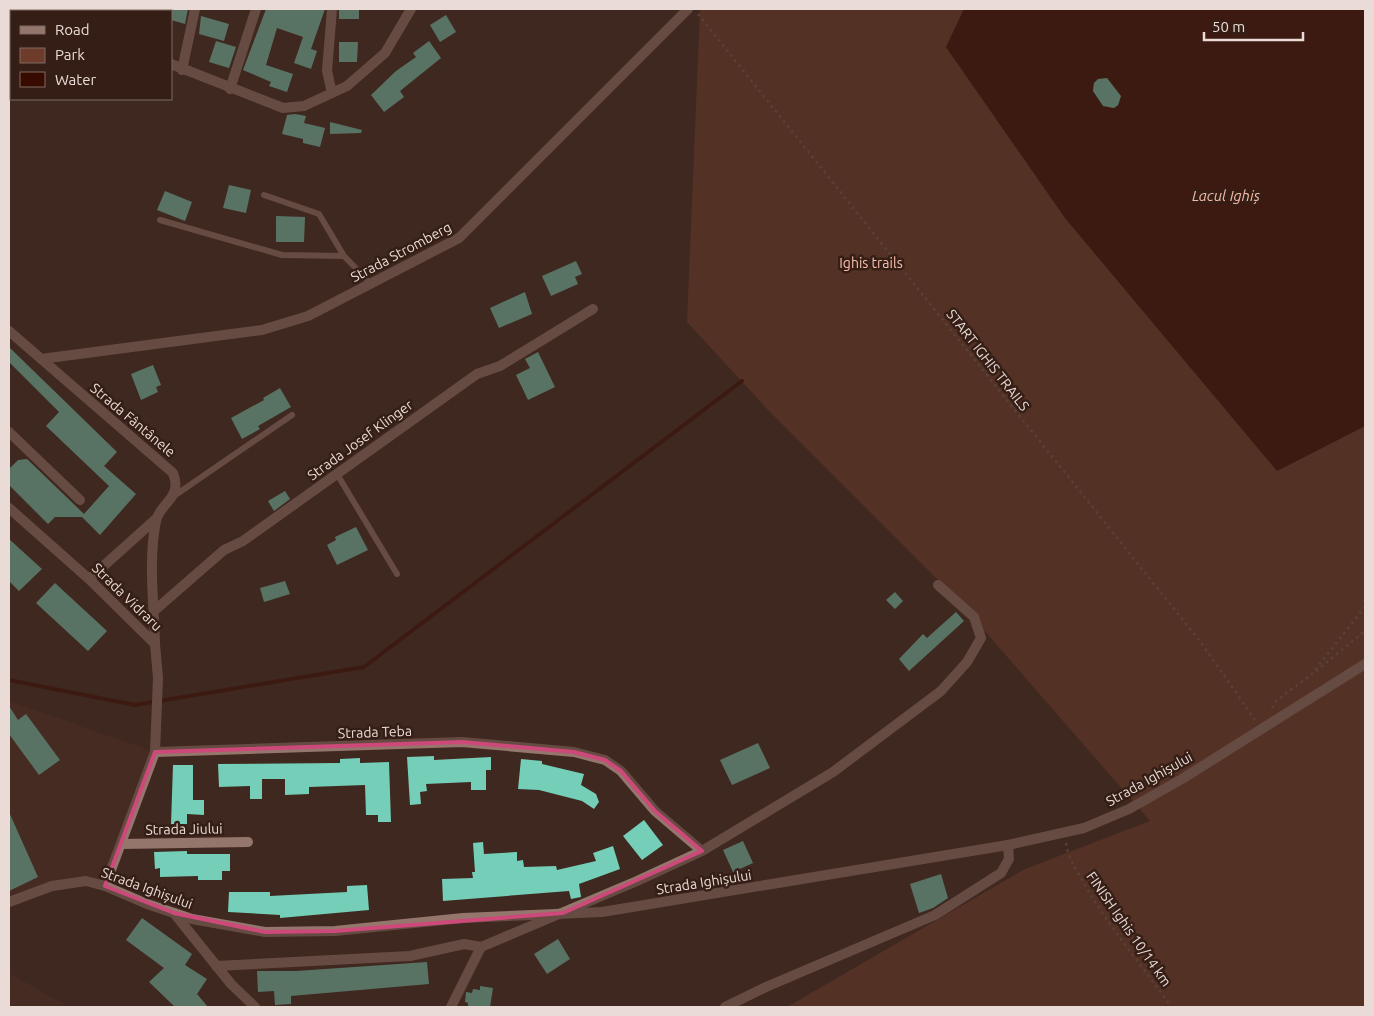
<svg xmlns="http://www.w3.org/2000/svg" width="1374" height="1016" viewBox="0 0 1374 1016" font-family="Ubuntu,sans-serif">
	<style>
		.built { fill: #4e2f25 }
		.green { fill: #6e3c2b }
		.water { fill: #380b00; fill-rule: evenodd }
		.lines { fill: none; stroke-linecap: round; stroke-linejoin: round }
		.stream { stroke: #380b00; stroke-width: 4 }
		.building { fill: #75ceb7 }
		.path { stroke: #745f58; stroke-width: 2.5; stroke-dasharray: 2.5 4; stroke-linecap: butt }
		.service { stroke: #95766c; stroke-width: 6 }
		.minor { stroke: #95766c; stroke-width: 10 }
		.tertiary { stroke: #95766c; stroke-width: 10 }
		.marked { fill: none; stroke: #cc497a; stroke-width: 4; stroke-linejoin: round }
		.labels { text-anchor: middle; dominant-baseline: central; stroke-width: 5; stroke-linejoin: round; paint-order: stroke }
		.street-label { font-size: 14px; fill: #ebdbd6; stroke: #351e16 }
		.park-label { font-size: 14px; fill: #fcc1ad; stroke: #351e16 }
		.water-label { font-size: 15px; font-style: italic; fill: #f6bba7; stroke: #351e16 }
	</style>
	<rect width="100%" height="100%" fill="#3f2820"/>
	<!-- built -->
	<path class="built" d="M9,701L155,752L105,886L86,881L9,902Z
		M9,973L64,1004L58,1007H9Z"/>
	<!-- green -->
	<path class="green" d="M700,9H964L946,47L1065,218L1277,471L1365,426V1007H787L1025,869L1150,821L956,598L769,411L687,322Z"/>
	<!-- water -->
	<path class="water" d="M964,9H1365V426L1277,471L1065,218L946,47ZM1094,83L1121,96L1119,105L1114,108L1104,106L1093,91Z"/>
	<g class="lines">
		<!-- stream -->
		<path class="stream" d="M9,680L135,705L364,667L742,381"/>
	</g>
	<!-- building -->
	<path class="building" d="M171,9H188L185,24L171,20Z
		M266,9H325L311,49L317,51L311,69L294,63L303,37L277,28L266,65L293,74L287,92L269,86L271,82L243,70Z
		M339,9H359V19H339Z
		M446,15L456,32L440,42L430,25Z
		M201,16L229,24L224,41L199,34Z
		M216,41L236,47L229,68L209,62Z
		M429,41L441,58L400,91L404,97L384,112L371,95L396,71L416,57L413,53Z
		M339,42H358L357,62H339Z
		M1107,78L1121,96L1118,105L1114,108L1103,106L1093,91L1094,83L1098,79Z
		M295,114L306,116L304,123L325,128L320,147L303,143V139L282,134L287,115Z
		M330,122L362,130L361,133L330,134Z
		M229,185L251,190L246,213L223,208Z
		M165,191L192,202L185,221L157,210Z
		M276,216L305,217L304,242H276Z
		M576,261L582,274L575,277L578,284L551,296L542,276Z
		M525,292L532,314L499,328L490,308Z
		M9,347L117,452L104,466L136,494L100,535L82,517H55L48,524L9,485V469L18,460L27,459L84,514L109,486L46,426L59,412L9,362Z
		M538,352L555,387L528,400L516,375L530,368L525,359Z
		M153,365L161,385L156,387L158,392L141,400L131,374Z
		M280,388L291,407L258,426L260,429L242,439L231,418L264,400L263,398Z
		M285,491L290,499L274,511L268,501Z
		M356,527L368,550L337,565L327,545L336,540L335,537Z
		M9,539L42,569L19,591L9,581Z
		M285,581L290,594L264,602L260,588Z
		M55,583L107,631L88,651L36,603Z
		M895,592L903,601L895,609L886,600Z
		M956,612L964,621L909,671L899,659L923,634L927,638Z
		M9,706L18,720L26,714L60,760L39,775L9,734Z
		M758,743L770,768L732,785L720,760Z
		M434,756V760L491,757V770H486V790H471V782L426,784L427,791L420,792L421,804L410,805L407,757Z
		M360,758V763L389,762L391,822H378V815H366L365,785L309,787V794L285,795V779H262V799H250V786L219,787L218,764L340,763V759Z
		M521,759L542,761V764L584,774L581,785L596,794L599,802L594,809L582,801L539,790L518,789Z
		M173,765H193V800H204V815L187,814V824H171Z
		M9,812L38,877L9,891Z
		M644,820L663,845L642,860L623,836Z
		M743,841L753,863L733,872L723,850Z
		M483,842L484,854L517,852V861L523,860L524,867L556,866L557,870L596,861L593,853L613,846L620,869L579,884L581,897L571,899L569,891L443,901L442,879L473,878L472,872H475L473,843Z
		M187,851V854H230V871H222V880H198V876L160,877V868L155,869L154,852Z
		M941,874L948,898L933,908L919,913L910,884Z
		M367,885L369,910L280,918V915L228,912L229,892H270V896L347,892V886Z
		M142,918L192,954L185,965L207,979L197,994L208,1007H175L149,982L164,968L126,940Z
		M558,939L570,959L547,974L534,954Z
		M427,962L429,984L291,996V1004L275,1005L274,991L258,992L257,971H296Z
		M480,986L493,988L490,1007H468V1003L465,1002L466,992L472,993L473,989L480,990Z"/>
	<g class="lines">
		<!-- path -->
		<path class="path" d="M698,14L1202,644L1255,720
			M1316,671L1365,631
			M1272,708L1276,701L1311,675L1364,608L1365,595
			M1066,843C1068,858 1076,869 1083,882C1108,926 1142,965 1171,1007"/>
		<!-- service -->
		<path class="service" d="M264,195L319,214L344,256
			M160,220L282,255L344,256L371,284
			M337,474L397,574
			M174,496L292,415"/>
		<!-- minor -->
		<path class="minor" d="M332,9L327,71L332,93
			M139,11V9
			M171,64L283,108L304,106L347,86L385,53L411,9
			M182,70L195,9
			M230,89L256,9
			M9,331L173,473C183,499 160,502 156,521C148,561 154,604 155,644
			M41,359L262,330L308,316L459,238L688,9
			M9,432L80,500
			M9,508L89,579L155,644L158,678L155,752L105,886
			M89,579L157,518
			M154,611L224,550L243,541L477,374L500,366L593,309
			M155,752L462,742L574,752L605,760L621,771L655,811L702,851
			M121,844L248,842
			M174,913L231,984L255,1007
			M216,966L410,956L464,944L481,947L637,881L702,851L833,772L941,691L967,662L981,638L974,617L938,585
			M451,1007L481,947
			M725,1007L766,987L935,915L1001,873L1009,859L1008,845"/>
		<!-- tertiary -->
		<path class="tertiary" d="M9,902L52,886L86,881L105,886L147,904L192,919L265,932L335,931L463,918L602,912L1008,845L1084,828L1129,809L1182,779L1365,664"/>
	</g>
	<!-- marked area -->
	<path d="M0 0H1374V1016H0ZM462,742L574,752L605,760L621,771L655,811L702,851L563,913L335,931L265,932L174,913L105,886L155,752Z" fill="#3f2820" fill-opacity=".55" fill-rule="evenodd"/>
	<path class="marked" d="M462,742L574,752L605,760L621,771L655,811L702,851L563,913L335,931L265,932L174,913L105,886L155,752Z"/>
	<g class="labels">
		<!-- street labels -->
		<g class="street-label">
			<text transform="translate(401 252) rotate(-28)">Strada Stromberg</text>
			<text transform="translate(988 360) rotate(52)">START IGHIS TRAILS</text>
			<text transform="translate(133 420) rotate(40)">Strada Fântânele</text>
			<text transform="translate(360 440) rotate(-36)">Strada Josef Klinger</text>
			<text transform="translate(127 597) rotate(44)">Strada Vidraru</text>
			<text transform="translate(375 732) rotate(-2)">Strada Teba</text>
			<text transform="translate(1149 779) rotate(-29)">Strada Ighișului</text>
			<text transform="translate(184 829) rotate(-1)">Strada Jiului</text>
			<text transform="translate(704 882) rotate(-9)">Strada Ighișului</text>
			<text transform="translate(147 888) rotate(20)">Strada Ighișului</text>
			<text transform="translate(1129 929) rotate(55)">FINISH Ighis 10/14 km</text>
		</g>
		<!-- park labels -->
		<g class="park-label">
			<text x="871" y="263">Ighis trails</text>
		</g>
		<!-- water labels -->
		<g class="water-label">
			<text x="1226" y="195">Lacul Ighiș</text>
		</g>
	</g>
	<!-- border -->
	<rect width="1374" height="1016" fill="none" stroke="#ebdbd6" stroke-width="20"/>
	<!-- legend -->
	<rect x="10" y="10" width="162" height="90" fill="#351e16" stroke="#7e6a63"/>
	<rect x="20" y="26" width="25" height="8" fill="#95766c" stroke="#7e6a63"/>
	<text x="55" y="35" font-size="15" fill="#ebdbd6">Road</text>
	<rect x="20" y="48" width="25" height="15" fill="#6e3c2b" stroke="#7e6a63"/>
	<text x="55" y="60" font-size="15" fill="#ebdbd6">Park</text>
	<rect x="20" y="72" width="25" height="15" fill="#380b00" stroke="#7e6a63"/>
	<text x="55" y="85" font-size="15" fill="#ebdbd6">Water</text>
	<!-- scale -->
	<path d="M1204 32v8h99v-8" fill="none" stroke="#ebdbd6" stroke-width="2.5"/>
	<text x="1212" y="32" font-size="15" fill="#ebdbd6" stroke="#351e16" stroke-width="4" paint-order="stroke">50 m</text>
</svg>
